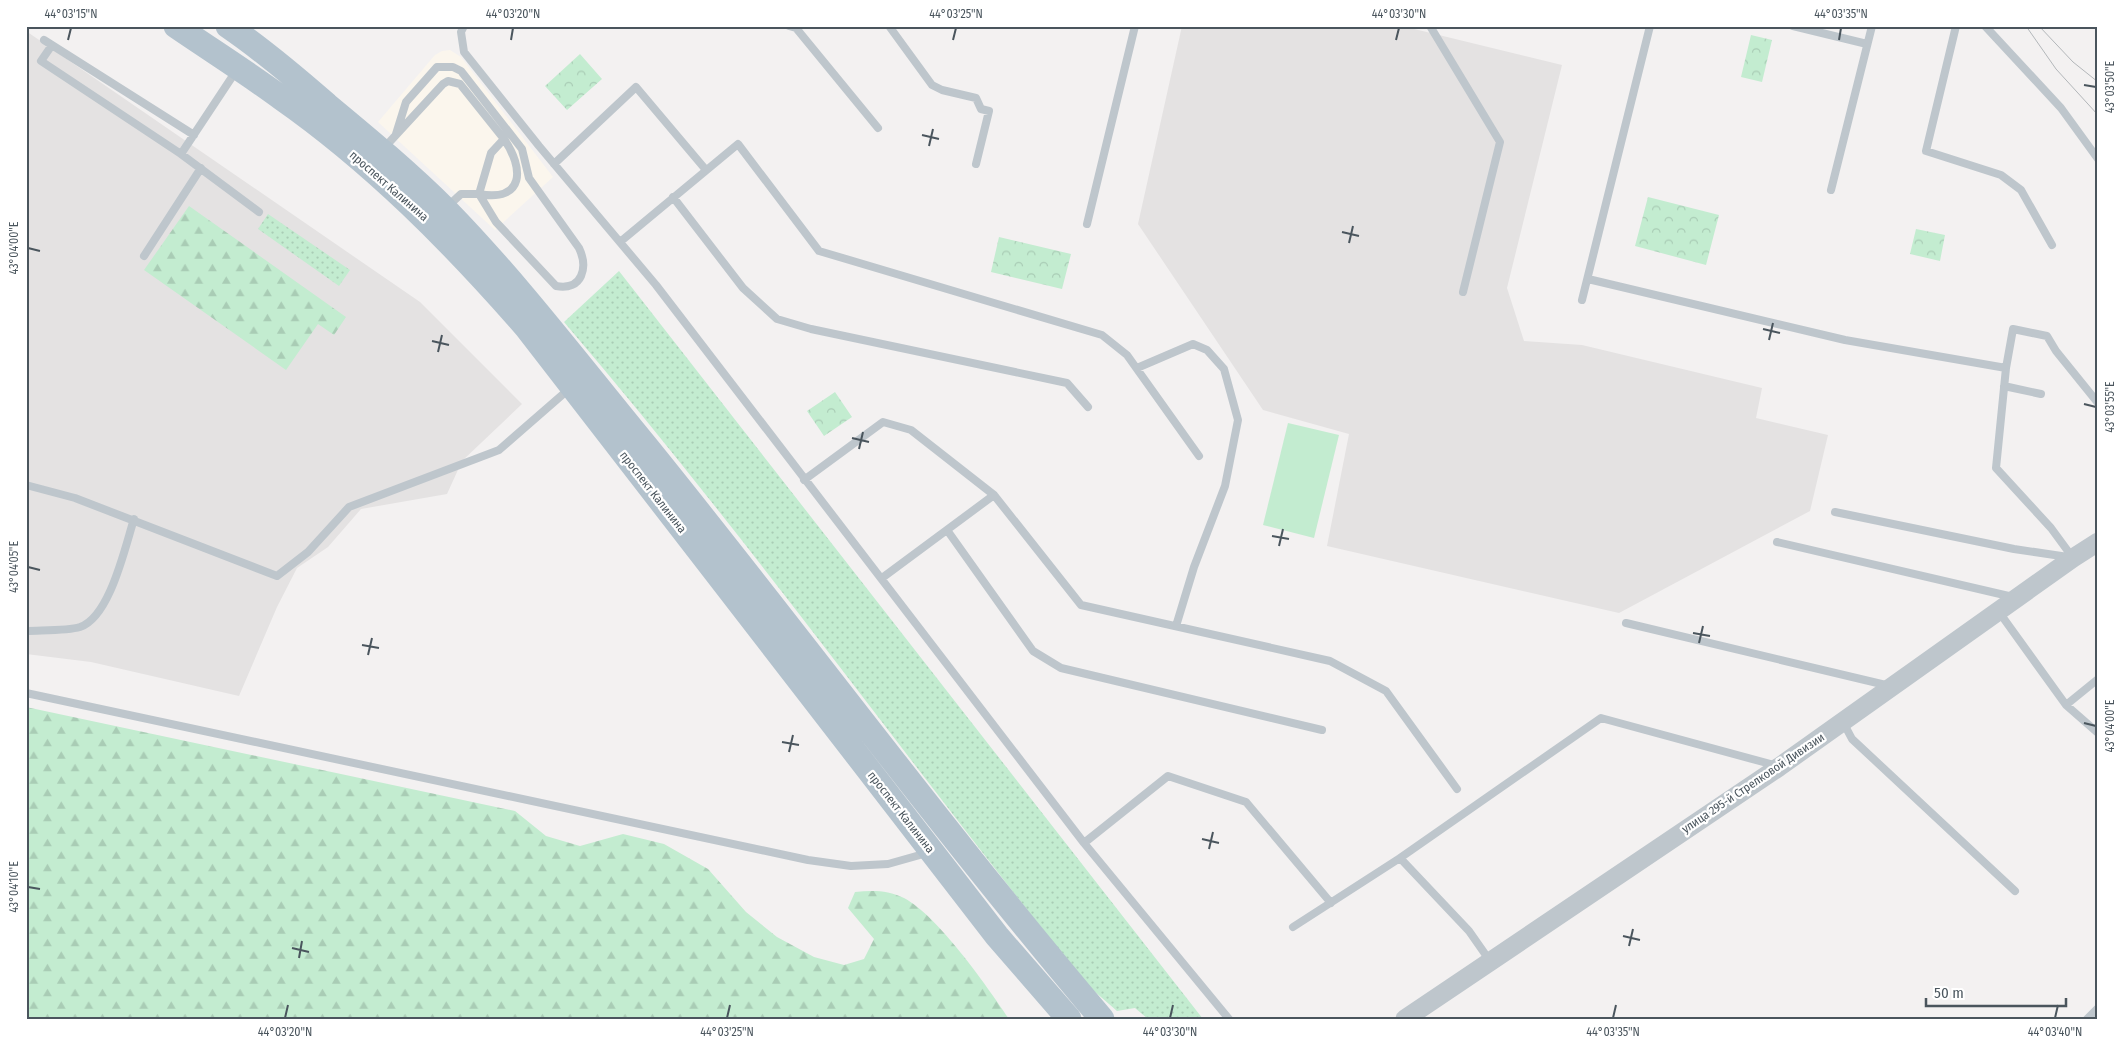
<svg xmlns="http://www.w3.org/2000/svg" width="2124" height="1045" viewBox="0 0 2124 1045" font-family="'Fira Sans Condensed',sans-serif">
	<style>
		.commercial { fill: #fbf6ed }
		.education { fill: #e4e2e2 }
		.grass { fill: url(#grass-dots) }
		.forest { fill: url(#forest-firs) }
		.park { fill: url(#park-crowns) }
		.garden { fill: #c3ecd0 }
		.lines { fill: none; stroke-linecap: round; stroke-linejoin: round }
		.service { stroke: #bec6cc; stroke-width: 8 }
		.tertiary { stroke: #bec6cc; stroke-width: 19 }
		.primary { stroke: #b3c2cd; stroke-width: 25 }
		.tram { stroke: #b3b7ba; stroke-width: 1 }
		.ticks { fill: none; stroke: #4a555d; stroke-width: 2 }
		.labels { text-anchor: middle; dominant-baseline: central; stroke-width: 4.5; stroke-linejoin: round; paint-order: stroke }
		.street-label { font-size: 12px; fill: #4a555d; stroke: #fff }
		.neatline { fill: none; stroke: #4a555d; stroke-width: 2 }
		.ticks-label { font-size: 12px; text-anchor: middle; fill: #4a555d }
	</style>
	<defs>
		<pattern id="grass-dots" width="8" height="8" patternUnits="userSpaceOnUse" patternTransform="scale(1.25)"><rect width="8" height="8" fill="#c3ecd0"/><path d="M2 2h.1M6 6h.1" fill="none" stroke="#a9ccb5" stroke-width="1.8" stroke-linecap="round"/></pattern>
		<pattern id="forest-firs" width="22" height="20" patternUnits="userSpaceOnUse" patternTransform="scale(1.25)"><rect width="22" height="20" fill="#c3ecd0"/><path d="M5 1l3.5 6h-7zM16 11l3.5 6h-7z" fill="#a9ccb5"/></pattern>
		<pattern id="park-crowns" width="20" height="18" patternUnits="userSpaceOnUse" patternTransform="scale(1.25)"><rect width="20" height="18" fill="#c3ecd0"/><path d="M2 6a3 3 0 1 1 6 0M12 15a3 3 0 1 1 6 0" fill="none" stroke="#a9ccb5"/></pattern>
	</defs>
	<rect width="100%" height="100%" fill="#f3f1f1"/>
	<!-- commercial -->
	<path class="commercial" d="M450,50L461,57L553,177L495,230L378,122L435,55L442,51Z"/>
	<!-- education -->
	<path class="education" d="M1182,26H1402L1562,65L1507,288L1524,341L1582,345L1762,388L1756,418L1828,435L1810,511L1619,613L1327,546L1349,434L1263,410L1138,224Z
		M26,31L420,302L522,404L462,461L447,494L361,509L328,547L297,568L277,607L239,696L91,662L26,654Z"/>
	<!-- grass -->
	<path class="grass" d="M268,214L350,270L339,286L258,229Z
		M619,271L1203,1019H1148L1135,1008L1117,1011L1086,984C910,765 747,536 564,322Z"/>
	<!-- forest -->
	<path class="forest" d="M189,206L346,317L334,335L318,324L286,370L144,270Z
		M26,707L515,811L546,836L580,846L623,834L664,844L708,869L746,912L777,937L814,957L844,965L864,959L874,939L848,908L855,892C872,890 888,890 904,898C938,916 987,986 1009,1019H26Z"/>
	<!-- park -->
	<path class="park" d="M1751,35L1772,40L1762,82L1741,77Z
		M580,54L602,79L567,110L545,86Z
		M1648,197L1719,215L1706,265L1635,246Z
		M1916,229L1945,235L1940,261L1910,254Z
		M999,237L1071,254L1062,289L991,272Z
		M835,392L852,417L824,436L807,411Z"/>
	<!-- garden -->
	<path class="garden" d="M1288,423L1339,435L1314,538L1263,525Z"/>
	<g class="lines">
		<!-- service -->
		<path class="service" d="M464,26L461,32L464,52L539,146L656,285L1084,843L1229,1019
			M789,26L796,28L878,128
			M889,26L932,85L942,90L976,98L981,109L989,111L976,164
			M1430,26L1500,142L1463,292
			M1793,26L1867,44
			M1956,26L1926,151L2001,175L2021,190L2052,245
			M1985,26L2061,108L2098,159
			M44,40L194,135
			M52,45L41,61L181,154L236,71
			M396,134L406,102L437,67H453L461,71L522,149L529,178L579,248C588,267 583,291 556,286L496,222L479,194
			M384,148L443,84L448,81L460,84L504,139L491,153L479,194H461L448,206
			M181,154L259,212
			M554,164L636,87L706,170
			M1831,190L1872,26
			M479,194C525,202 524,168 504,139
			M673,197L743,288L777,319L811,329L1067,383L1088,407
			M1087,224L1135,26
			M620,242L738,144L819,251L1102,335L1127,355L1199,456
			M144,256L201,168
			M1588,279L1845,340L2006,368L1996,468L2051,528L2073,558
			M1582,300L1650,26
			M1137,368L1193,344L1207,350L1224,369L1238,420L1225,486L1194,567L1176,626
			M2006,368L2013,329L2047,336L2056,351L2098,403
			M2004,386L2041,394
			M804,480L883,422L911,430L994,495L1081,605L1330,661L1386,691L1457,789
			M26,485L75,498L277,576L308,552L349,507L499,450L569,389
			M1835,512L2014,549L2068,557
			M947,530L1033,651L1061,668L1322,730
			M1777,542L2013,597
			M882,578L994,495
			M1999,612L2066,705L2098,733
			M1626,623L1890,686
			M26,631C41,630 67,631 80,627C110,617 125,547 134,519
			M26,693L808,860L851,866L888,864L927,853
			M2066,705L2098,679
			M1843,722L1852,739L2015,891
			M1084,843L1168,776L1246,802L1331,903
			M1400,858L1601,718L1778,766
			M1293,927L1400,858L1469,931L1490,961
			M2087,1019L2098,1008"/>
		<!-- tertiary -->
		<path class="tertiary" d="M1405,1019L1779,767L2073,558L2098,542"/>
		<!-- primary -->
		<path class="primary" d="M176,26C211,50 246,72 280,97C373,162 453,243 527,328L997,936L1069,1019
			M228,26C263,50 295,77 327,105C368,139 409,173 447,211C518,284 580,366 645,445C799,635 944,833 1102,1019"/>
		<!-- tram -->
		<path class="tram" d="M2026,26L2056,69L2098,115
			M2039,26L2073,62L2098,82"/>
	</g>
	<!-- ticks -->
	<path class="ticks" d="M68,40L71,28M511,40L513,28M953,40L956,28M1396,40L1399,28M1839,40L1841,28M2084,85L2096,87M922,135L939,139M929,146L933,129M1342,232L1359,236M1349,243L1353,226M28,248L40,251M1763,329L1780,333M1769,340L1773,323M432,341L449,345M438,352L442,335M2084,404L2096,407M852,438L869,442M859,449L863,432M1272,536L1289,539M1279,546L1283,529M28,567L40,570M1693,633L1710,636M1699,643L1703,626M362,645L379,648M368,655L372,638M2084,723L2096,726M782,742L799,745M789,752L793,735M1202,839L1219,843M1209,849L1213,832M28,887L40,889M1623,936L1640,940M1629,946L1633,929M292,948L309,952M299,958L302,941M285,1018L288,1005M727,1018L730,1005M1170,1018L1173,1005M1613,1018L1616,1005M2055,1018L2058,1005"/>
	<g class="labels">
		<!-- street labels -->
		<g class="street-label">
			<text transform="translate(389 186) rotate(41)">проспект Калинина</text>
			<text transform="translate(653 492) rotate(52)">проспект Калинина</text>
			<text transform="translate(1753 783) rotate(-34)">улица 295-й Стрелковой Дивизии</text>
			<text transform="translate(901 812) rotate(52)">проспект Калинина</text>
		</g>
	</g>
	<!-- border -->
	<rect width="2124" height="1045" fill="none" stroke="#ffffff" stroke-width="55"/>
	<!-- scale -->
	<path d="M1926 998v8h140v-8" fill="none" stroke="#4a555d" stroke-width="2.5"/>
	<text x="1934" y="998" font-size="15" fill="#4a555d" stroke="#ffffff" stroke-width="4" paint-order="stroke">50 m</text>
	<rect x="28" y="28" width="2068" height="990" class="neatline"/>
	<g class="ticks-label">
		<text x="71" y="18">44°03'15"N</text>
		<text x="513" y="18">44°03'20"N</text>
		<text x="956" y="18">44°03'25"N</text>
		<text x="1399" y="18">44°03'30"N</text>
		<text x="1841" y="18">44°03'35"N</text>
		<text transform="translate(2110 87) rotate(-90)" y="4">43°03'50"E</text>
		<text transform="translate(14 248) rotate(-90)" y="4">43°04'00"E</text>
		<text transform="translate(2110 407) rotate(-90)" y="4">43°03'55"E</text>
		<text transform="translate(14 567) rotate(-90)" y="4">43°04'05"E</text>
		<text transform="translate(2110 726) rotate(-90)" y="4">43°04'00"E</text>
		<text transform="translate(14 887) rotate(-90)" y="4">43°04'10"E</text>
		<text x="285" y="1036">44°03'20"N</text>
		<text x="727" y="1036">44°03'25"N</text>
		<text x="1170" y="1036">44°03'30"N</text>
		<text x="1613" y="1036">44°03'35"N</text>
		<text x="2055" y="1036">44°03'40"N</text>
	</g>
</svg>
